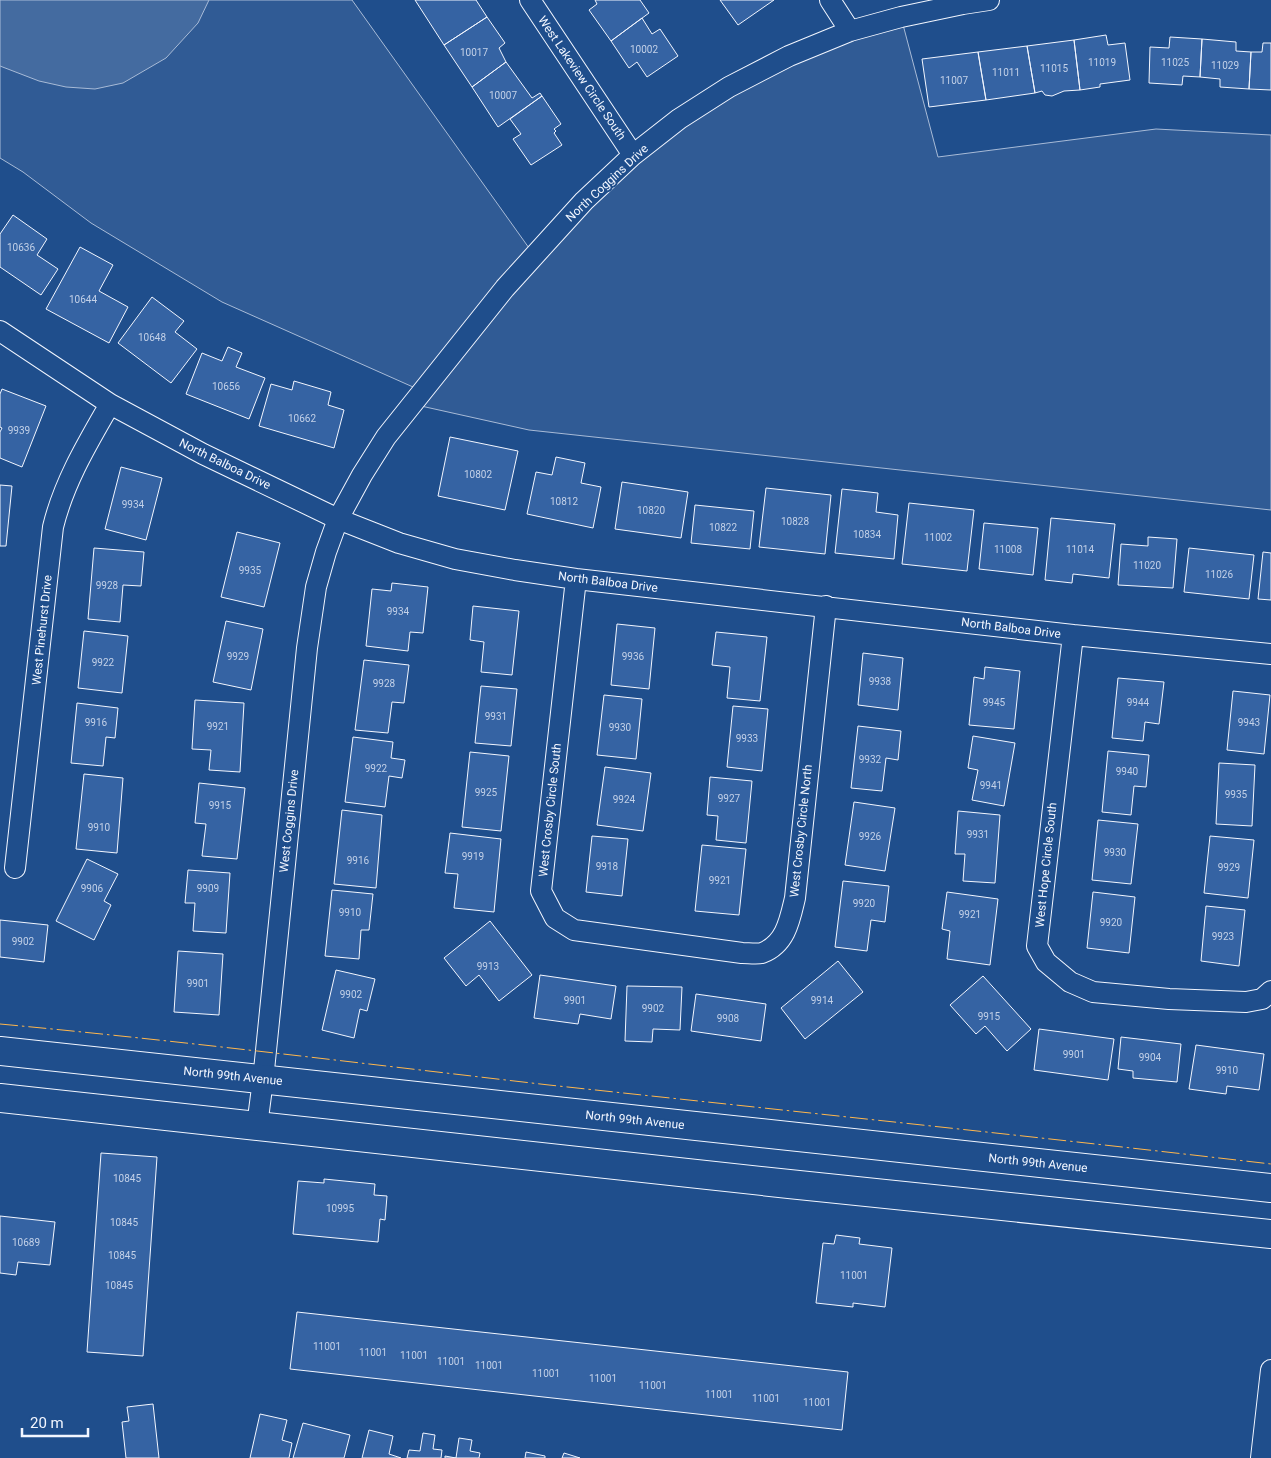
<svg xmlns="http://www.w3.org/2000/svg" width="1271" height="1458" viewBox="0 0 1271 1458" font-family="Roboto,sans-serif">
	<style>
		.built { fill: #305b95; stroke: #a8bbd7 }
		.water { fill: #446ba0; stroke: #a8bbd7 }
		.building { fill: #3563a3; stroke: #f2f6ff }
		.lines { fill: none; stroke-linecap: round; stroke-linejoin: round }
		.street-casing { stroke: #f2f6ff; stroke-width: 22 }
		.secondary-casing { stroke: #f2f6ff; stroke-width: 30 }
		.street { stroke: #1f4e8c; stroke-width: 20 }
		.secondary { stroke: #1f4e8c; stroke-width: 28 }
		.power { stroke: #ffb74d; stroke-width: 1; stroke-dasharray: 18 4 2.5 4; stroke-linecap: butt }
		.labels { text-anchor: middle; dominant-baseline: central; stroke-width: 4; stroke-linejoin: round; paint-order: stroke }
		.number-label { font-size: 10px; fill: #c3d1e8 }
		.street-label { font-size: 12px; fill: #f2f6ff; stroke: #1f4e8c }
	</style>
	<rect width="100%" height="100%" fill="#1f4e8c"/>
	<!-- built -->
	<path class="built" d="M0,0H352L534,255L584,201L729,87L901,17L938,157L1156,129L1271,135V510L529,430L412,404L422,391L222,302L91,223L23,172L0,158Z"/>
	<!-- water -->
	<path class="water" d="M0,0H209L198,23L166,58L123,83L95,89L66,87L39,81L0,66Z"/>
	<!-- building -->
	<path class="building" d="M415,0H476L487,17L444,45Z
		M595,0H640L649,13L611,41L589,10L597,4Z
		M720,0H774L738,25Z
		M487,17L505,43L499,48L506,62L472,87L444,45Z
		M642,18L652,34L660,29L678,56L647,77L637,62L629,68L611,41Z
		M1106,35L1108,45L1125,43L1130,80L1100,84V87L1080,90L1074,40Z
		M1170,37L1202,39L1200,77L1183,76L1182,85L1149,83L1150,47L1169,48Z
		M1202,39L1236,42V51L1251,52L1249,89L1220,87V79L1200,77Z
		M1074,40L1080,90L1064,91L1052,96L1045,95L1042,91L1035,93L1027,46Z
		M1263,43H1271V90L1249,89L1251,52H1262Z
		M1027,46L1035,93L986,100L978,52Z
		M978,52L986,100L929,107L922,59Z
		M506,62L532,98L540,93L542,96L498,127L472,87Z
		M542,96L561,124L554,129L556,131L554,133L562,145L531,165L513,139L521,134L510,119Z
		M13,215L47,239L37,255L58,269L41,295L0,267V234Z
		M80,247L113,265L99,291L128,307L109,343L46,309Z
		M152,297L184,321L175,332L197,349L171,383L118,343Z
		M228,347L242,353L236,367L265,378L249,419L186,394L202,353L222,361Z
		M294,381L331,392L328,405L344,410L334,448L259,426L271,384L292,390Z
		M2,389L46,406L22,467L0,458V432L2,428L0,427V394Z
		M450,437L518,451L505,510L438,496Z
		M556,457L585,463L581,483L601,487L593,528L527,514L536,472L552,475Z
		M121,467L162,478L146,540L105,529Z
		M622,482L688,492L681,538L615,529Z
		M0,485L12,486L6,546H0Z
		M766,488L831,495L825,554L759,547Z
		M842,489L878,493L876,512L898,515L894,559L835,553Z
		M909,503L974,510L967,571L902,564Z
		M695,505L754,511L750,549L691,543Z
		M1051,518L1115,524L1109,578L1073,574L1072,583L1045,580Z
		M984,523L1038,528L1033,575L979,569Z
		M237,532L280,543L264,607L221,597Z
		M1148,537L1177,539L1173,588L1118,585L1121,544L1148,546Z
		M94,548L144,552L141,586L123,585L120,622L88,619Z
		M1189,548L1254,555L1249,599L1184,592Z
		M1263,552L1271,553V600L1258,599Z
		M392,583L428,587L423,633L410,632L408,651L366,646L372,589L391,591Z
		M473,606L519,611L512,675L481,672L484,642L470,640Z
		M226,621L263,629L251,690L213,682Z
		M617,624L655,628L649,689L611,685Z
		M84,631L128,636L122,693L78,688Z
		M716,632L767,637L760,701L727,698L730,667L712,665Z
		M863,653L903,658L898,710L858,705Z
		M364,660L409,665L404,703L392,702L388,733L355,730Z
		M985,667L1020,671L1014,729L969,725L974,677L984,679Z
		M1118,678L1164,682L1159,724L1145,722L1143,741L1112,738Z
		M481,686L517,689L511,746L475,743Z
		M1233,691L1270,695L1264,754L1227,750Z
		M604,695L642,699L636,759L597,755Z
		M195,700L244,703L240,772L209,770L211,750L192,749Z
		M77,703L118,708L115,738L106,737L103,766L71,763Z
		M733,706L768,709L762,771L727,767Z
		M858,726L901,731L898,760L886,758L882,791L851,788Z
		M973,736L1015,743L1004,806L972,800L978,770L968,768Z
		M353,737L393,742L391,758L405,760L402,778L389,776L385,807L345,802Z
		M1108,751L1149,755L1146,787L1134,786L1131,815L1102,812Z
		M470,752L509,756L501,831L462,827Z
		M1219,763L1255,765L1252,826L1216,824Z
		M605,767L651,773L643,831L597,825Z
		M84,774L123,778L117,853L76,849Z
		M710,777L752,781L746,843L716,840L718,816L707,815Z
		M199,783L245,788L237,859L202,856L206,824L195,823Z
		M854,802L895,808L885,871L845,865Z
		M342,810L382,815L376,888L334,884Z
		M958,811L1000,815L995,883L963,881L965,854H955Z
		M1098,820L1138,824L1131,884L1092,880Z
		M450,833L501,839L494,912L454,908L458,874L445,873Z
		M592,836L628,839L622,896L586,892Z
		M1210,836L1254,840L1248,898L1204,893Z
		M702,845L746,849L739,915L695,911Z
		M87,859L118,874L104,901L111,905L94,940L56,921Z
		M188,870L230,873L226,933L193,931L195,903H185Z
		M843,881L889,886L885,922L871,920L867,951L835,947Z
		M332,890L373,894L369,930H361L359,959L325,956Z
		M947,892L998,899L990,965L947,959L950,931L942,929Z
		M1093,892L1135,897L1129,953L1087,948Z
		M1206,906L1245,910L1239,966L1201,961Z
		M0,920L48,925L44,962L0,957Z
		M490,921L532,975L499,1001L479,975L466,986L444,958Z
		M178,951L223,954L219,1015L174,1012Z
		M838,961L863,992L805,1039L781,1008Z
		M336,970L375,979L367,1011L360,1009L354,1038L322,1030Z
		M540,975L616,986L611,1019L580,1014L578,1024L534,1018Z
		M983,976L1031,1029L1007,1051L985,1026L976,1034L950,1005Z
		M627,986L682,987L680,1030L653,1029L652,1042L625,1041Z
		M696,994L766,1004L761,1041L691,1031Z
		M1039,1029L1114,1039L1108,1080L1034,1070Z
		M1121,1037L1181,1044L1177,1082L1133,1078V1071L1118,1069Z
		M1196,1045L1264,1054L1259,1090L1227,1086L1226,1094L1189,1089Z
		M101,1153L157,1157L143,1356L87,1352Z
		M324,1179L375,1184L374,1195L387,1196L385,1220L380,1219L378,1242L293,1234L298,1181L324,1183Z
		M0,1216L55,1222L50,1265L18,1262L16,1275L0,1273Z
		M836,1235L860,1238L859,1244L892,1248L885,1307L853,1303V1307L816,1303L823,1243L834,1244Z
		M297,1312L848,1372L842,1430L290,1369Z
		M153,1404L159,1458H126L122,1422L129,1421L127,1407Z
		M260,1414L287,1420L282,1440L292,1443L289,1458H250Z
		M303,1423L350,1435L344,1458H293Z
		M369,1430L393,1436L389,1454L401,1458H362Z
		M423,1433L435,1435L433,1449L442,1450L441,1458H407L409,1450L420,1451Z
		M459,1438L472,1440L470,1451L480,1453L479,1458H445V1456L456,1458Z
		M526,1452L545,1456V1458H525Z
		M564,1453L580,1458H562Z"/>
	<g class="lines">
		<!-- street casing -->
		<g class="street-casing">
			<path id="street" d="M530,0L633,155
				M830,0L850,31
				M0,331L110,404L203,454L338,519L399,543L455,559L515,570L576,579L1073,635L1271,654
				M576,579L541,891L555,918L574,930L742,953C748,953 757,954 762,953C786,944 790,919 795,898L826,606
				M1073,635L1037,946L1046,962L1070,982L1093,992L1169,999L1246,1002L1262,999L1271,991
				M15,868L53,527C64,482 87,444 110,404
				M257,1126L263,1080L307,648L316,587L326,552L338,519L362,475L386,437L505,288L584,201L633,155L679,119L729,87L789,56L850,31L901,17L963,4L989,0
				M1261,1458L1271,1370"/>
		</g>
		<!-- secondary casing -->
		<g class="secondary-casing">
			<path id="secondary" d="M0,1051L1271,1188
				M0,1098L789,1184L1271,1234"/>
		</g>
		<!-- street -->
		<use href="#street" class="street"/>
		<!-- secondary -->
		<use href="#secondary" class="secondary"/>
		<!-- power -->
		<path class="power" d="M0,1024C183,1041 366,1064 549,1085C790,1111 1031,1136 1271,1164"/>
	</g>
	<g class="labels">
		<!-- number labels -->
		<g class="number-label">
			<text x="644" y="49">10002</text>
			<text x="474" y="52">10017</text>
			<text x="1102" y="62">11019</text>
			<text x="1175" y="62">11025</text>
			<text x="1225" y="65">11029</text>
			<text x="1054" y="68">11015</text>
			<text x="1006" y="72">11011</text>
			<text x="954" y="80">11007</text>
			<text x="503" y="95">10007</text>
			<text x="21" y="247">10636</text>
			<text x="83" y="299">10644</text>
			<text x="152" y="337">10648</text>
			<text x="226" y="386">10656</text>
			<text x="302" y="418">10662</text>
			<text x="19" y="430">9939</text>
			<text x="478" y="474">10802</text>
			<text x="564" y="501">10812</text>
			<text x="133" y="504">9934</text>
			<text x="651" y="510">10820</text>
			<text x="795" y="521">10828</text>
			<text x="723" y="527">10822</text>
			<text x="867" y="534">10834</text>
			<text x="938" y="537">11002</text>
			<text x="1008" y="549">11008</text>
			<text x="1080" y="549">11014</text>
			<text x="1147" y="565">11020</text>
			<text x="250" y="570">9935</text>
			<text x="1219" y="574">11026</text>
			<text x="107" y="585">9928</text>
			<text x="398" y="611">9934</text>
			<text x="238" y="656">9929</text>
			<text x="633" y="656">9936</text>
			<text x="103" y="662">9922</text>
			<text x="880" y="681">9938</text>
			<text x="384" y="683">9928</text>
			<text x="994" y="702">9945</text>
			<text x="1138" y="702">9944</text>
			<text x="496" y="716">9931</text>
			<text x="96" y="722">9916</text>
			<text x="1249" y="722">9943</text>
			<text x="218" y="726">9921</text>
			<text x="620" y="727">9930</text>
			<text x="747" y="738">9933</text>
			<text x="870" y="759">9932</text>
			<text x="376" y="768">9922</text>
			<text x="1127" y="771">9940</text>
			<text x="991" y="785">9941</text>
			<text x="486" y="792">9925</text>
			<text x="1236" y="794">9935</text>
			<text x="729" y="798">9927</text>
			<text x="624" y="799">9924</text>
			<text x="220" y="805">9915</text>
			<text x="99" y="827">9910</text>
			<text x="978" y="834">9931</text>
			<text x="870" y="836">9926</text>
			<text x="1115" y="852">9930</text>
			<text x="473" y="856">9919</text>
			<text x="358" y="860">9916</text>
			<text x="607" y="866">9918</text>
			<text x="1229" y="867">9929</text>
			<text x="720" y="880">9921</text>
			<text x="92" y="888">9906</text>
			<text x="208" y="888">9909</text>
			<text x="864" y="903">9920</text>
			<text x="350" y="912">9910</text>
			<text x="970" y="914">9921</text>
			<text x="1111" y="922">9920</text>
			<text x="1223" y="936">9923</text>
			<text x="23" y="941">9902</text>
			<text x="488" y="966">9913</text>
			<text x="198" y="983">9901</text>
			<text x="351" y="994">9902</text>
			<text x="575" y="1000">9901</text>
			<text x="822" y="1000">9914</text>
			<text x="653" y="1008">9902</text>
			<text x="989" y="1016">9915</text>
			<text x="728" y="1018">9908</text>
			<text x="1074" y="1054">9901</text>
			<text x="1150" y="1057">9904</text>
			<text x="1227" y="1070">9910</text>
			<text x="127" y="1178">10845</text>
			<text x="340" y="1208">10995</text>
			<text x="124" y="1222">10845</text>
			<text x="26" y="1242">10689</text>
			<text x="122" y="1255">10845</text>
			<text x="854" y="1275">11001</text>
			<text x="119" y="1285">10845</text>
			<text x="327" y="1346">11001</text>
			<text x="373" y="1352">11001</text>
			<text x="414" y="1355">11001</text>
			<text x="451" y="1361">11001</text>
			<text x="489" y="1365">11001</text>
			<text x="546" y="1373">11001</text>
			<text x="603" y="1378">11001</text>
			<text x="653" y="1385">11001</text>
			<text x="719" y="1394">11001</text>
			<text x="766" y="1398">11001</text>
			<text x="817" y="1402">11001</text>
		</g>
		<!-- street labels -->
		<g class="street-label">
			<text transform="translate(582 78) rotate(56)">West Lakeview Circle South</text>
			<text transform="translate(607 183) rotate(-43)">North Coggins Drive</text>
			<text transform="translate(225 464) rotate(26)">North Balboa Drive</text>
			<text transform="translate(608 582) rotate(7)">North Balboa Drive</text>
			<text transform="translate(1011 628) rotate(7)">North Balboa Drive</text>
			<text transform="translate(42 630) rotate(-84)">West Pinehurst Drive</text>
			<text transform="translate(550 810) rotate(-84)">West Crosby Circle South</text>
			<text transform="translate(289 821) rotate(-84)">West Coggins Drive</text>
			<text transform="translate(801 831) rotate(-84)">West Crosby Circle North</text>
			<text transform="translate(1046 865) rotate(-84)">West Hope Circle South</text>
			<text transform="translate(233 1076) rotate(6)">North 99th Avenue</text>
			<text transform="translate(635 1120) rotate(6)">North 99th Avenue</text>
			<text transform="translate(1038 1163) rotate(6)">North 99th Avenue</text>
		</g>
	</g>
	<!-- scale -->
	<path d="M22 1428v8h66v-8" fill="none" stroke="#f2f6ff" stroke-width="2.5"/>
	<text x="30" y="1428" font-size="15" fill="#f2f6ff" stroke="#1f4e8c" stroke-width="4" paint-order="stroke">20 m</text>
</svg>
